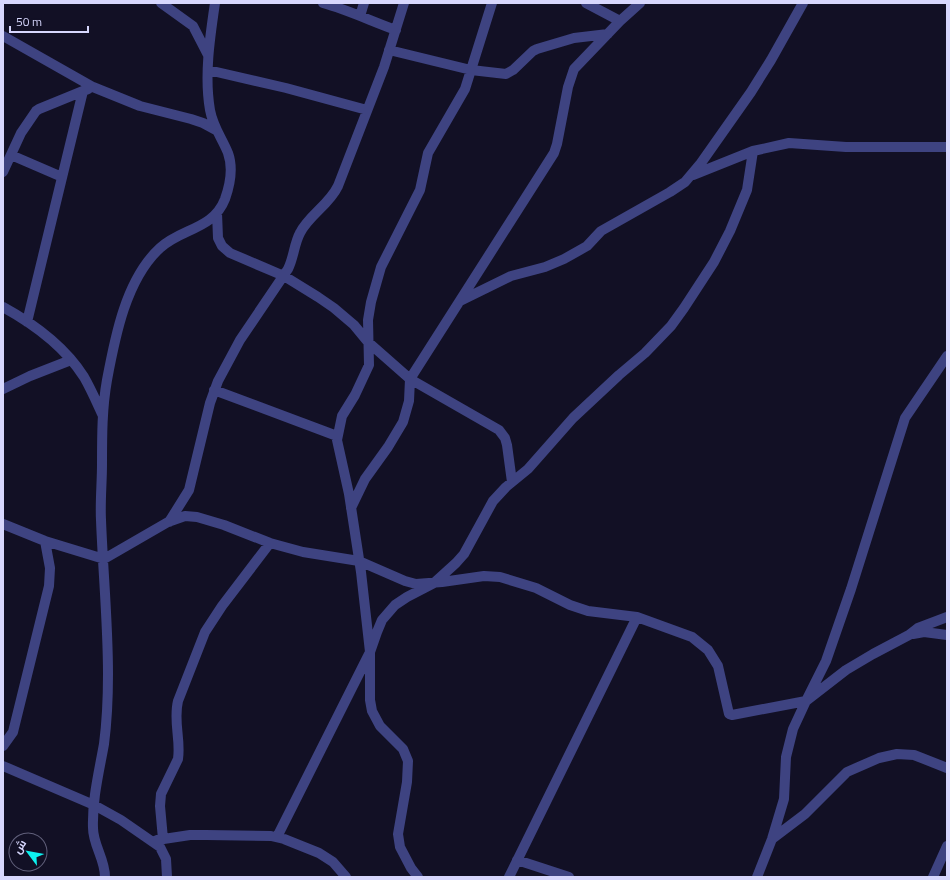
<svg xmlns="http://www.w3.org/2000/svg" width="950" height="880" viewBox="0 0 950 880" font-family="'Titillium Web',Cairo,sans-serif">
	<style>
		.lines { fill: none; stroke-linecap: round; stroke-linejoin: round }
		.minor { stroke: #3e4381; stroke-width: 10 }
	</style>
	<rect width="100%" height="100%" fill="#121025"/>
	<g class="lines">
		<!-- minor -->
		<path class="minor" d="M161,3L193,26L208,55
			M323,3C348,10 371,21 396,30
			M586,3L620,21
			M360,16L364,3
			M3,36L93,87L140,106L191,119L203,123L216,130
			M389,50L471,70L506,74L513,70L533,51L537,49L574,38L608,34
			M208,70L286,88L367,110
			M11,155L62,177
			M3,172L21,133L36,111L39,109L88,89
			M693,175L753,151L789,143L846,147H947
			M217,213L218,238L222,246L230,253L284,276L318,297L334,308L354,325L368,342L410,379L499,430L505,438L507,445L512,482
			M460,301L511,276L545,267L564,259L587,246L601,231L670,192L685,182L701,163L751,92L771,60L803,3
			M3,307C34,324 65,347 84,377C91,389 97,403 103,416
			M27,322L83,91
			M3,389L30,376L71,360
			M214,390L337,436
			M351,508L365,479L388,447L403,422L409,401L410,379L554,153L557,144L568,87L574,69L620,21L640,3
			M169,522L189,490L210,403L218,381L240,340L288,269C294,257 294,244 300,233C309,215 329,205 338,186L384,67L404,3
			M3,524L45,541L104,559L168,522L185,516L197,517L224,525L270,543L303,552L359,561L405,581L416,584L442,582L484,576L500,577L536,588L570,605L588,611L637,617L692,637L708,650L718,666L729,714L732,715L806,701L826,661L851,589L905,418L947,356
			M913,634L924,632L947,635
			M3,746L13,732L49,586L50,568L45,541
			M3,766L94,805L121,820L160,847L166,859L167,877
			M277,837L370,652L377,632L382,620L395,605L407,597L434,583L456,563L464,554L493,501L506,487L528,469L573,418L619,375L645,353L671,326L684,308L714,262L730,231L747,190L753,151
			M163,839L160,806L161,794L178,759C181,740 173,721 178,701L205,632L222,606L270,543
			M772,839L805,814L847,772L879,758L897,754L914,755L947,768
			M157,840L190,835H206L271,836L284,839L319,853L333,862L346,877
			M517,860L569,877
			M105,877C105,859 93,845 93,828C92,800 99,772 104,744C107,721 108,698 108,674C108,623 103,572 101,520C100,502 102,483 102,464C102,436 102,408 107,380C115,337 126,279 160,248C181,228 213,230 225,199C230,185 233,167 228,153C222,138 213,127 210,110C204,76 210,37 215,3
			M418,877L411,868L400,847L398,834L407,782L408,761L403,749L380,726L372,711L370,700V652L361,572L349,494L337,440L342,416L355,395L369,365L368,320L371,302L381,267L420,190L428,153L465,89L492,3
			M509,877L637,617
			M757,877L772,839L784,799L786,757L793,729L806,701L846,670L873,654L909,635L918,628L947,617
			M933,877L947,846"/>
	</g>
	<!-- border -->
	<rect width="950" height="880" fill="none" stroke="#d7d7fd" stroke-width="8"/>
	<!-- north arrow -->
	<g transform="translate(28 852) rotate(302)"><circle r="19" fill="#121025" stroke="#61607b"/>
	<path d="M0-3L7 15L0 10L-7 15Z" fill="#0df2f0"/>
	<text y="-6" font-size="11" font-weight="bold" text-anchor="middle" fill="#d7d7fd">ش</text>
	</g>
	<!-- scale -->
	<path d="M10 26v6h78v-6" fill="none" stroke="#d7d7fd" stroke-width="2"/>
	<text x="16" y="26" font-size="12" fill="#d7d7fd" stroke="#121025" stroke-width="3" paint-order="stroke">50 m</text>
</svg>
